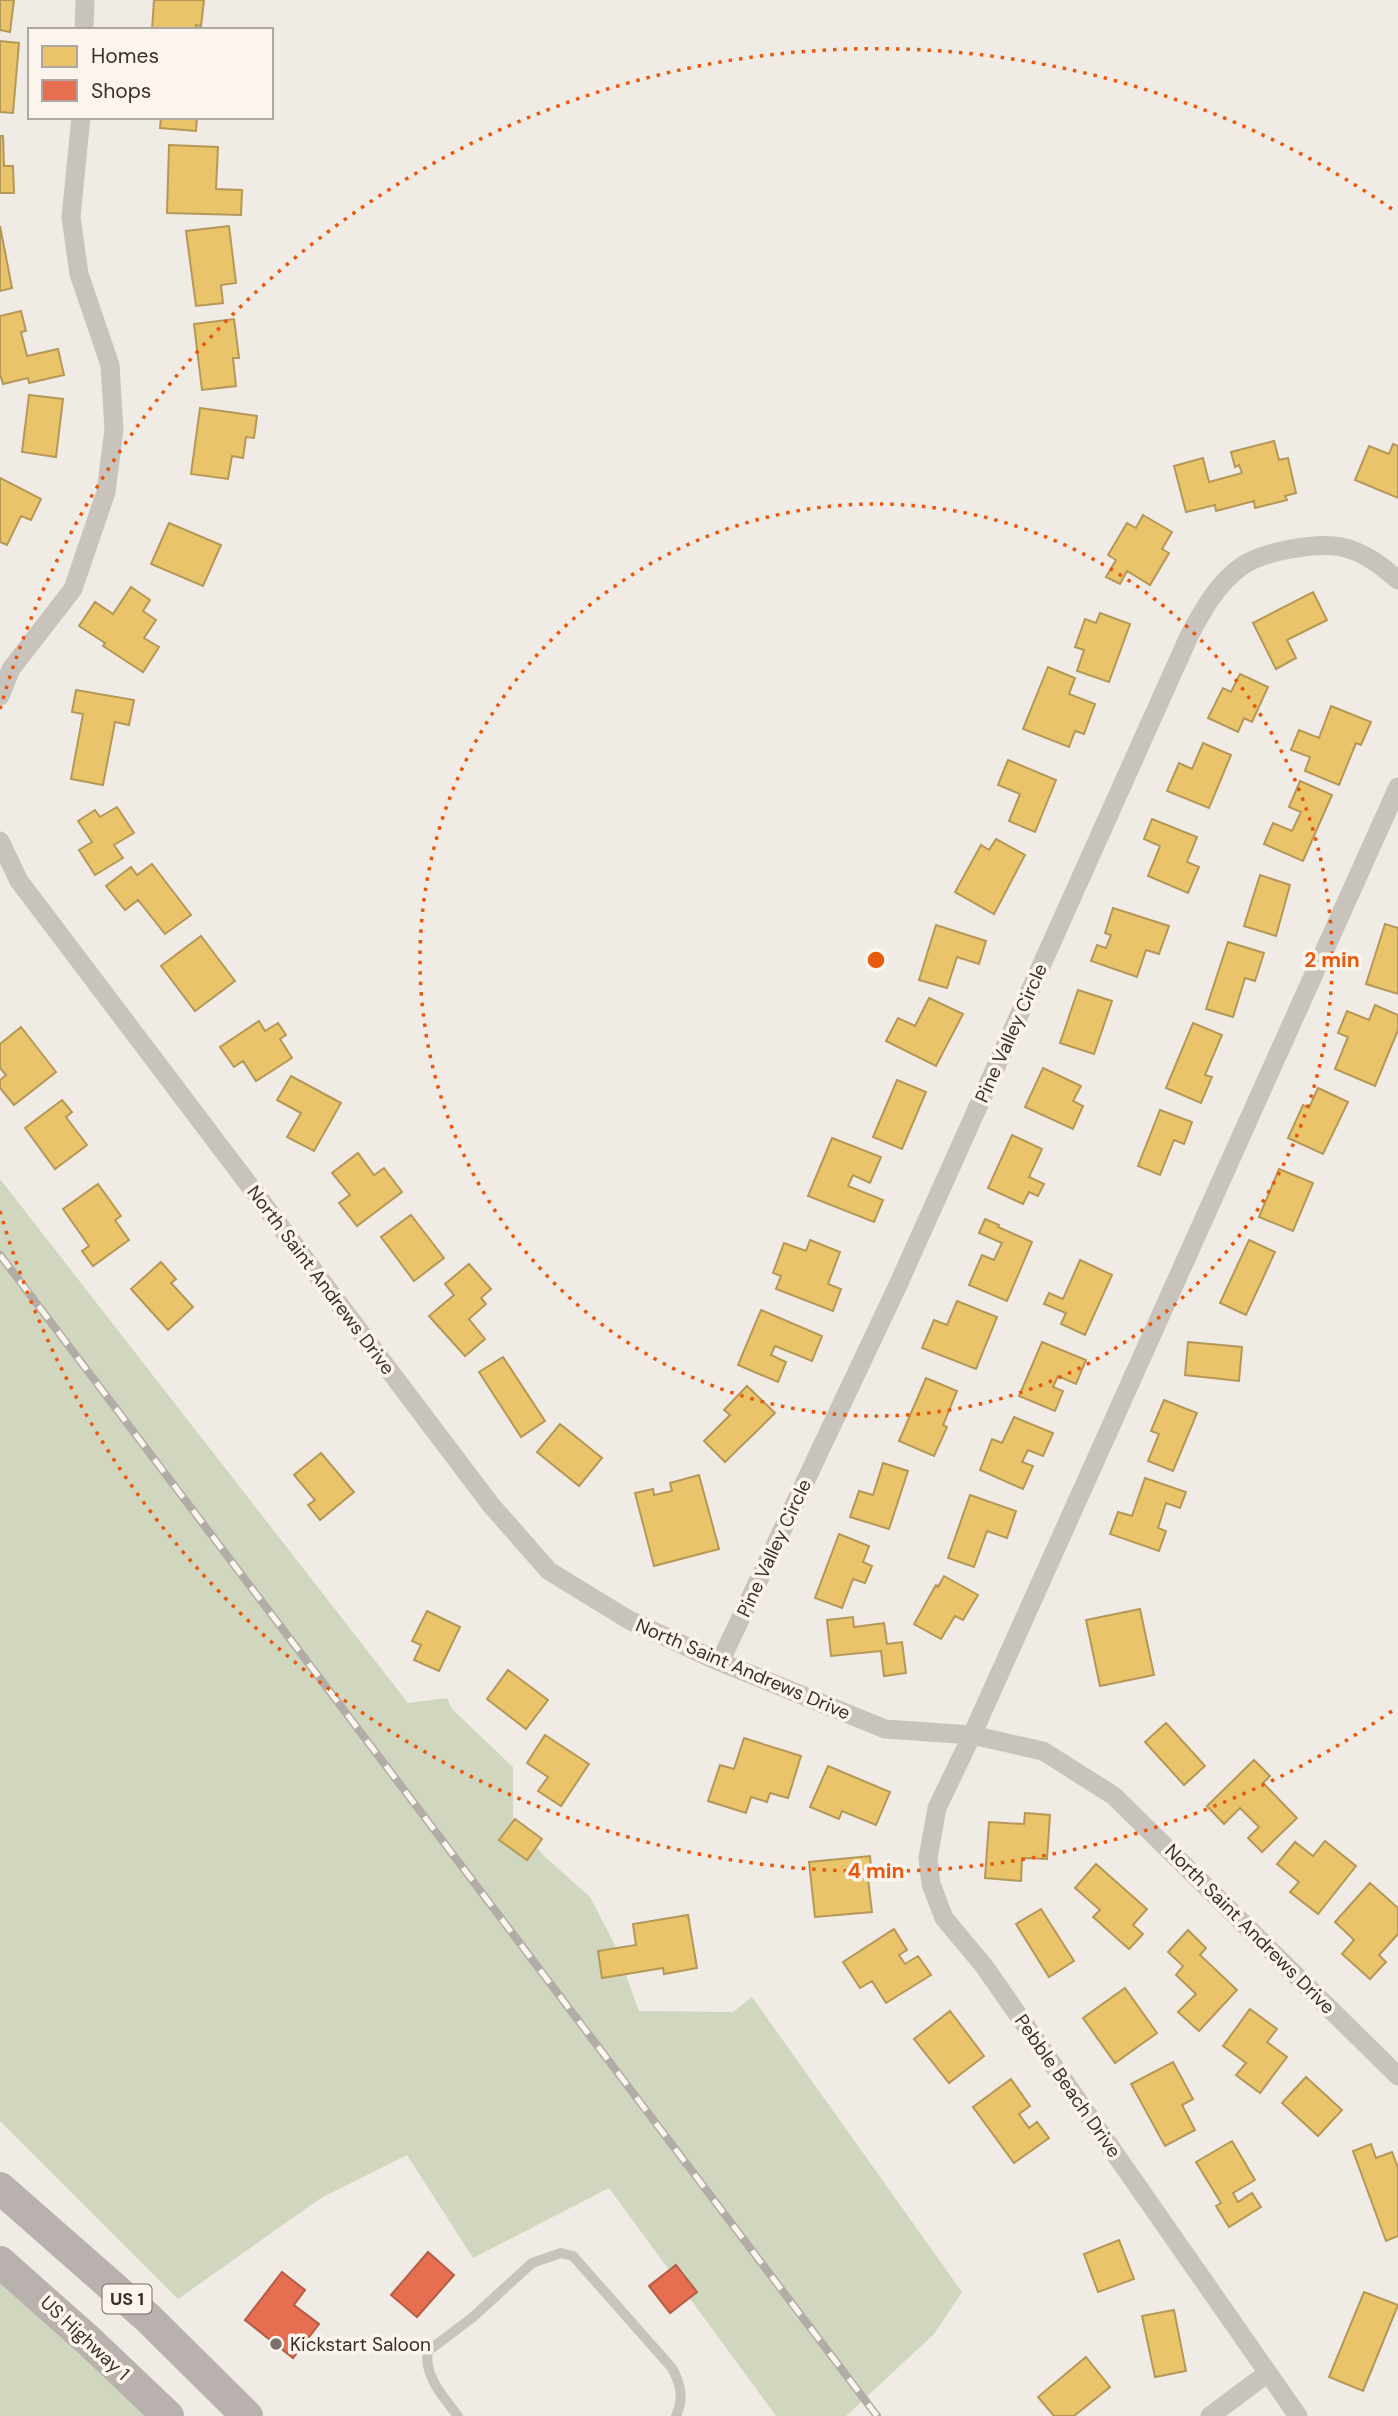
<svg xmlns="http://www.w3.org/2000/svg" width="1398" height="2416" viewBox="0 0 1398 2416" font-family="'DM Sans',sans-serif">
	<style>
		.green { fill: #d1d6bf }
		.homes { fill: #e9c46a; stroke: #b59857; stroke-width: 2 }
		.shops { fill: #e76f51; stroke: #b35c46; stroke-width: 2 }
		.lines { fill: none; stroke-linecap: round; stroke-linejoin: round }
		.lane { stroke: #c9c3be; stroke-width: 10 }
		.street { stroke: #c9c3be; stroke-width: 19 }
		.primary { stroke: #b8b1ad; stroke-width: 32 }
		.rail-casing { stroke: #b1aca8; stroke-width: 8 }
		.rail { stroke: #fbf5ee; stroke-width: 5; stroke-dasharray: 16; stroke-linecap: butt }
		.ring { fill: none; stroke: #e8590c; stroke-width: 3.5; stroke-dasharray: 3.5 7 }
		.poi-dot { fill: #7a716c; stroke: #fbf5ee; stroke-width: 2.5 }
		.labels { text-anchor: middle; dominant-baseline: central; stroke-width: 7; stroke-linejoin: round; paint-order: stroke }
		.shield { fill: #fbf5ee; stroke: #756b66; stroke-width: 2 }
		.shield-label { font-size: 18px; font-weight: bold; fill: #3b302b }
		.street-label { font-size: 19px; fill: #3b302b; stroke: #fbf5ee }
		.poi-label { font-size: 19px; fill: #3b302b; stroke: #fbf5ee; text-anchor: start }
		.centre { fill: #e8590c; stroke: #fbf5ee; stroke-width: 3.5 }
		.ring-label { font-size: 21px; text-anchor: middle; font-weight: bold; fill: #e8590c; stroke: #fbf5ee; stroke-width: 7; stroke-linejoin: round; paint-order: stroke }
	</style>
	<rect width="100%" height="100%" fill="#f0ebe5"/>
	<!-- green -->
	<path class="green" d="M0,1179L408,1703L447,1698L452,1709L513,1767V1819L543,1855L590,1897L615,1945L639,2011L733,2012L752,1997L962,2292L934,2334L846,2416H776L609,2188L473,2258L407,2155L321,2198L178,2299L0,2121Z
		M0,2262L168,2416H0Z"/>
	<!-- homes -->
	<path class="homes" d="M0,0H14L10,32L0,30Z
		M154,0H204L201,26L196,25V30H152Z
		M0,41L19,43L13,113L0,112Z
		M161,117H197L196,131L160,128Z
		M0,136H3L4,166H13L14,193H0Z
		M169,145L218,147L216,189L242,190L241,215L167,213Z
		M0,226L12,288L0,291Z
		M229,226L236,283L221,285L223,303L196,306L186,231Z
		M21,311L26,331L21,332L27,356L58,349L64,375L29,383L28,378L3,384L0,374V316Z
		M234,319L239,358H233L236,386L202,390L194,324Z
		M29,395L63,399L56,457L22,452Z
		M200,408L257,416L254,438L246,437L243,458L232,456L228,479L191,474Z
		M1274,441L1279,460L1288,458L1296,493L1285,496L1287,500L1255,508L1254,501L1216,511L1215,505L1186,512L1174,466L1203,458L1209,482L1242,473L1239,465L1235,467L1231,452Z
		M1393,444L1398,446V498L1355,480L1369,446L1389,454Z
		M0,478L41,499L31,520L21,516L7,545L0,542Z
		M1143,515L1172,532L1162,549L1169,553L1150,585L1127,571L1120,584L1106,577L1116,560L1108,555L1127,523L1136,528Z
		M169,523L221,545L203,586L151,564Z
		M131,587L150,600L143,611L156,620L144,638L159,647L143,672L103,646L105,643L79,626L95,602L113,614Z
		M1313,592L1327,620L1287,640L1296,658L1276,669L1253,623Z
		M1100,613L1130,624L1109,682L1077,671L1084,650L1075,647L1085,619L1096,623Z
		M1048,667L1075,678L1069,694L1095,704L1084,734L1075,731L1069,747L1023,729Z
		M1240,674L1268,687L1252,722L1244,718L1238,732L1208,718L1223,688L1231,692Z
		M76,690L134,700L129,725L115,722L103,785L71,779L83,714L72,712Z
		M1331,706L1371,722L1361,745L1356,743L1339,785L1305,771L1310,757L1291,750L1299,730L1319,738Z
		M1203,743L1231,755L1209,808L1167,791L1179,763L1192,769Z
		M1008,760L1056,780L1035,832L1009,821L1020,794L998,785Z
		M1300,781L1332,795L1303,861L1264,844L1273,823L1292,831L1301,812L1289,807Z
		M117,807L134,833L114,845L123,858L95,875L79,850L92,842L78,821L95,810L100,817Z
		M1152,819L1197,837L1187,862L1199,867L1188,893L1148,876L1160,846L1144,839Z
		M996,839L1025,855L994,914L955,892L981,845L989,850Z
		M152,864L191,915L165,934L138,900L125,910L106,886L131,867L137,875Z
		M1260,875L1290,885L1276,936L1244,926Z
		M1113,908L1169,926L1159,954L1146,950L1137,977L1091,961L1097,945L1106,948L1111,935L1105,933Z
		M1385,924L1398,928V994L1366,984Z
		M936,925L986,941L979,964L957,957L947,988L919,980Z
		M201,936L235,981L195,1011L161,966Z
		M1228,942L1264,953L1255,981L1245,978L1233,1017L1206,1009Z
		M1078,990L1112,1001L1094,1054L1060,1043Z
		M929,998L963,1014L936,1066L886,1041L898,1018L915,1026Z
		M1375,1005L1398,1015V1030L1375,1086L1335,1069L1348,1037L1338,1033L1347,1011L1369,1020Z
		M259,1021L265,1031L278,1023L286,1035L280,1039L292,1058L256,1081L243,1061L234,1067L220,1047Z
		M1193,1023L1222,1035L1205,1075L1212,1077L1201,1103L1166,1088Z
		M21,1027L56,1072L14,1105L0,1088V1080L6,1075L0,1068V1044Z
		M1043,1068L1081,1086L1073,1101L1083,1106L1073,1129L1025,1107Z
		M291,1076L341,1103L314,1151L287,1137L301,1113L277,1100Z
		M897,1080L926,1092L902,1149L873,1137Z
		M1318,1088L1348,1102L1323,1154L1288,1138L1303,1105L1309,1108Z
		M62,1100L72,1112L66,1117L87,1145L55,1169L25,1128Z
		M1160,1110L1192,1122L1184,1144L1174,1140L1160,1175L1138,1166Z
		M1012,1135L1042,1149L1029,1177L1044,1184L1038,1196L1029,1192L1023,1204L988,1188Z
		M832,1138L881,1157L870,1183L853,1175L848,1186L883,1200L874,1222L808,1196Z
		M358,1153L374,1175L384,1168L402,1192L357,1226L339,1203L350,1195L332,1173Z
		M1279,1169L1313,1183L1293,1231L1259,1217Z
		M98,1184L121,1216L115,1220L129,1240L93,1266L82,1251L89,1246L63,1209Z
		M411,1215L444,1258L414,1281L381,1237Z
		M985,1219L999,1225L998,1227L1032,1242L1007,1301L969,1285L982,1255L994,1260L1002,1243L979,1233Z
		M810,1240L840,1252L828,1284L841,1289L833,1311L776,1289L781,1276L773,1273L784,1243L806,1251Z
		M1249,1240L1275,1252L1246,1315L1220,1303Z
		M1080,1260L1112,1275L1085,1335L1061,1324L1066,1313L1044,1304L1049,1293L1063,1299Z
		M161,1262L176,1279L171,1283L193,1307L168,1330L131,1289Z
		M469,1264L491,1289L481,1298L486,1304L469,1319L485,1339L465,1356L429,1316L454,1295L445,1284Z
		M957,1301L997,1317L976,1369L922,1348L934,1320L947,1325Z
		M761,1310L822,1336L812,1361L775,1346L771,1355L786,1362L778,1382L738,1365Z
		M1042,1342L1086,1360L1076,1384L1058,1376L1053,1387L1063,1391L1055,1411L1019,1396Z
		M1188,1342L1242,1347L1239,1381L1185,1375Z
		M503,1357L545,1421L521,1437L479,1372Z
		M926,1378L957,1391L943,1425L947,1427L934,1456L899,1441Z
		M747,1386L775,1413L725,1462L704,1441L730,1415L724,1410Z
		M1164,1400L1197,1413L1173,1471L1148,1461L1159,1434L1151,1431Z
		M1014,1417L1053,1433L1043,1456L1028,1450L1022,1462L1033,1466L1023,1489L980,1470L992,1439L1002,1443Z
		M560,1424L602,1458L579,1486L537,1452Z
		M321,1453L354,1492L320,1520L308,1505L315,1500L294,1475Z
		M883,1463L908,1471L889,1529L850,1517L859,1491L873,1495Z
		M699,1475L719,1549L654,1566L635,1493L653,1489L654,1495L672,1491L670,1483Z
		M1145,1478L1186,1492L1180,1508L1166,1503L1158,1528L1166,1531L1159,1551L1110,1534L1118,1512L1132,1516Z
		M970,1495L1016,1511L1007,1538L987,1531L974,1567L948,1558Z
		M839,1534L869,1546L863,1562L872,1566L865,1583L853,1579L842,1608L815,1598Z
		M944,1576L978,1595L963,1620L955,1616L941,1639L914,1624L936,1585L938,1587Z
		M1140,1609L1154,1675L1100,1686L1086,1620Z
		M427,1611L460,1627L439,1671L414,1660L421,1645L412,1641Z
		M853,1617L854,1627L884,1623L887,1644L902,1642L906,1673L884,1676L881,1651L831,1656L827,1620Z
		M508,1670L548,1700L526,1729L487,1699Z
		M1166,1723L1205,1766L1184,1785L1145,1742Z
		M545,1735L589,1764L561,1806L538,1791L548,1777L527,1763Z
		M744,1738L801,1756L788,1798L770,1793L767,1802L751,1797L746,1813L708,1801L720,1765L734,1769Z
		M1254,1760L1270,1776L1263,1783L1297,1818L1262,1852L1248,1838L1259,1827L1240,1808L1224,1824L1207,1806Z
		M828,1766L890,1792L876,1825L842,1811L839,1819L810,1807Z
		M1025,1813L1050,1815L1047,1859L1022,1858L1021,1881L985,1878L989,1822L1024,1824Z
		M515,1819L542,1839L527,1860L499,1840Z
		M1325,1841L1356,1866L1318,1914L1290,1892L1299,1882L1277,1864L1295,1842L1313,1856Z
		M870,1856L872,1879H868L872,1912L815,1917L809,1862Z
		M1096,1864L1147,1909L1133,1925L1143,1934L1129,1949L1093,1917L1100,1910L1075,1888Z
		M1370,1883L1398,1908V1934L1379,1955L1386,1962L1370,1979L1342,1954L1354,1940L1335,1922Z
		M1041,1909L1074,1961L1049,1977L1016,1924Z
		M688,1915L697,1968L664,1974L663,1968L602,1978L598,1951L636,1945L633,1924Z
		M894,1929L907,1950L899,1955L905,1964L918,1956L931,1975L886,2003L872,1981L860,1988L843,1962Z
		M1188,1930L1206,1948L1200,1955L1237,1990L1199,2031L1178,2012L1196,1994L1176,1975L1183,1966L1168,1952Z
		M1125,1988L1157,2033L1115,2063L1083,2018Z
		M1250,2009L1277,2029L1267,2042L1287,2057L1260,2093L1236,2075L1246,2063L1223,2046Z
		M950,2011L984,2056L949,2083L914,2039Z
		M1173,2062L1193,2099L1182,2105L1195,2130L1165,2146L1131,2084Z
		M1306,2077L1342,2110L1318,2136L1282,2103Z
		M1011,2079L1030,2106L1019,2114L1029,2128L1037,2122L1049,2138L1014,2163L973,2107Z
		M1232,2141L1255,2180L1233,2193L1238,2202L1252,2193L1261,2207L1229,2227L1216,2206L1221,2203L1196,2162Z
		M1371,2144L1376,2158L1392,2152L1398,2168V2236L1386,2241L1353,2151Z
		M1119,2240L1134,2279L1098,2292L1084,2254Z
		M1364,2292L1398,2305L1363,2391L1329,2377Z
		M1174,2310L1186,2371L1155,2377L1142,2316Z
		M1086,2357L1110,2387L1074,2416H1054L1038,2397Z"/>
	<!-- shops -->
	<path class="shops" d="M428,2252L454,2275L417,2317L391,2295Z
		M676,2265L697,2292L670,2313L649,2286Z
		M282,2272L305,2290L294,2305L319,2324L293,2358L245,2320Z"/>
	<g class="lines">
		<!-- lane -->
		<path class="lane" d="M458,2416C444,2398 423,2375 428,2351L473,2317L532,2263L561,2253L573,2256L672,2368C681,2385 684,2398 676,2416"/>
		<!-- street -->
		<path class="street" d="M84,30L85,0
			M0,696L11,669L73,589L106,492L114,429L110,365L79,274L71,217L81,117
			M0,841L19,881L32,898L491,1505L549,1571L629,1620L720,1662L885,1729L972,1735L1043,1751L1114,1796L1398,2076
			M720,1662L898,1285L1190,634C1204,608 1218,583 1242,566C1264,551 1317,542 1342,547C1364,552 1382,566 1398,580
			M1210,2416L1268,2373
			M1298,2416L984,1966L944,1918L931,1884L928,1858L937,1808L972,1735L1398,787"/>
		<!-- primary -->
		<path class="primary" d="M0,2188L148,2318L247,2416
			M0,2262L89,2341L168,2416"/>
		<!-- rail casing -->
		<g class="rail-casing">
			<path id="rail" d="M0,1255L877,2416"/>
		</g>
		<!-- rail -->
		<use href="#rail" class="rail"/>
	</g>
	<!-- distance rings -->
	<g class="ring">
		<circle cx="876" cy="960" r="456"/>
		<path d="M1392 1711A911 911 0 0 1 0 1211M0 709A911 911 0 0 1 1392 209"/>
	</g>
	<!-- markers -->
	<circle class="poi-dot" cx="276" cy="2344" r="7"/>
	<g class="labels">
		<!-- shield labels -->
		<rect class="shield" x="102.5" y="2284.5" width="49" height="29" rx="5"/>
		<g class="shield-label">
			<text x="127" y="2299">US 1</text>
		</g>
		<!-- street labels -->
		<g class="street-label">
			<text transform="translate(1011 1033) rotate(-66)">Pine Valley Circle</text>
			<text transform="translate(321 1280) rotate(53)">North Saint Andrews Drive</text>
			<text transform="translate(774 1548) rotate(-65)">Pine Valley Circle</text>
			<text transform="translate(743 1669) rotate(23)">North Saint Andrews Drive</text>
			<text transform="translate(1250 1929) rotate(45)">North Saint Andrews Drive</text>
			<text transform="translate(1068 2086) rotate(55)">Pebble Beach Drive</text>
			<text transform="translate(85 2338) rotate(43)">US Highway 1</text>
		</g>
		<!-- poi labels -->
		<g class="poi-label">
			<text x="290" y="2344">Kickstart Saloon</text>
		</g>
	</g>
	<circle cx="876" cy="960" r="10" class="centre"/>
	<g class="ring-label">
		<text x="1332" y="967">2 min</text>
		<text x="876" y="1878">4 min</text>
	</g>
	<!-- legend -->
	<rect x="28" y="28" width="245" height="91" fill="#fbf5ee" stroke="#aea6a0" stroke-width="2"/>
	<rect x="42" y="46" width="35" height="21" fill="#e9c46a" stroke="#aea6a0" stroke-width="2"/>
	<text x="91" y="63" font-size="21" fill="#3b302b">Homes</text>
	<rect x="42" y="80" width="35" height="21" fill="#e76f51" stroke="#aea6a0" stroke-width="2"/>
	<text x="91" y="98" font-size="21" fill="#3b302b">Shops</text>
</svg>
